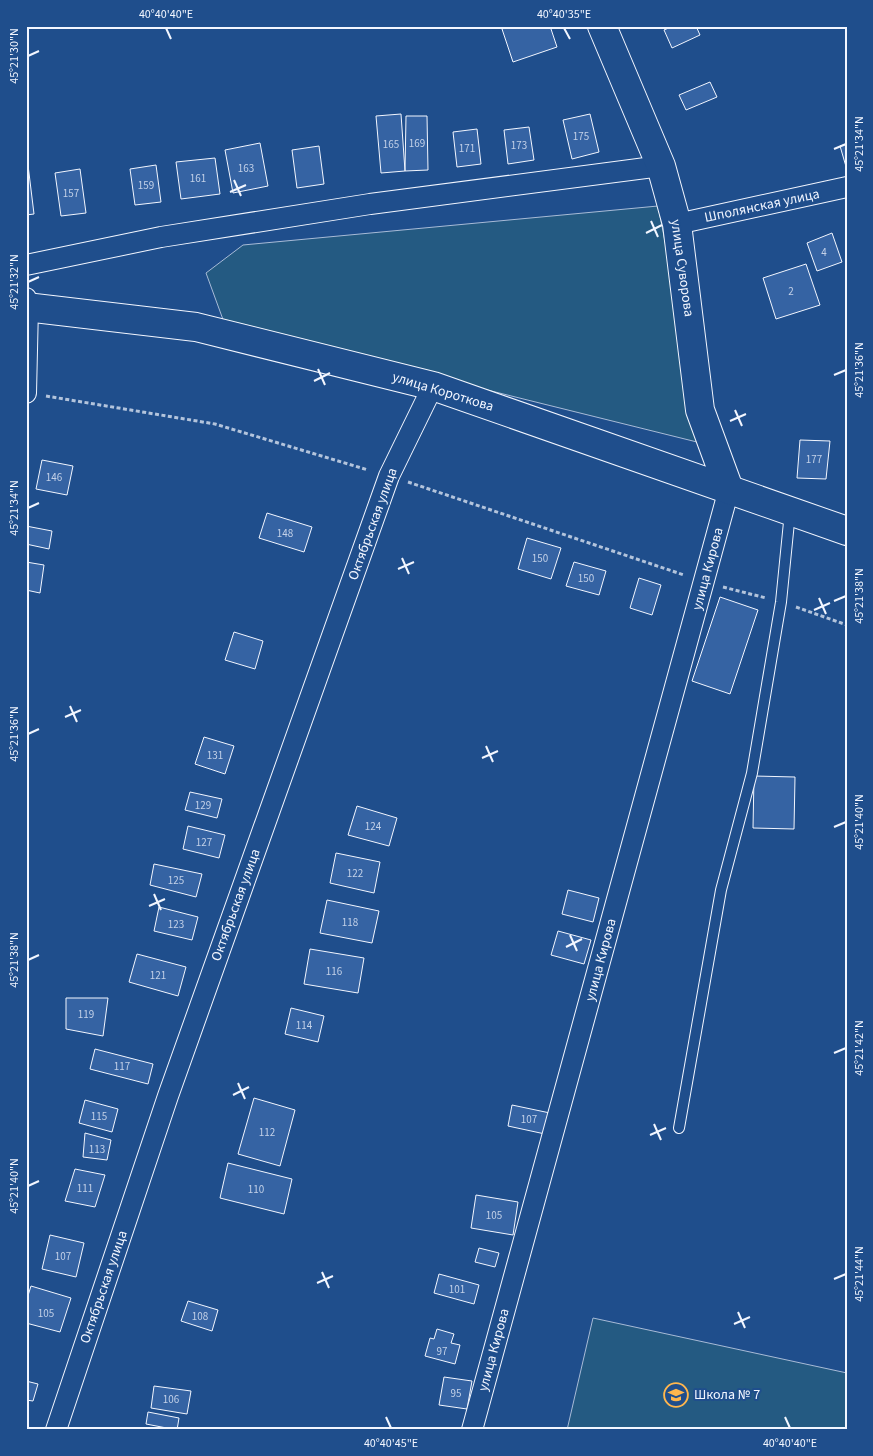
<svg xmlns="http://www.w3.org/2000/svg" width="873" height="1456" viewBox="0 0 873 1456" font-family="'Source Sans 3',sans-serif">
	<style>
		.green { fill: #245a82; stroke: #a8bbd7 }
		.building { fill: #3563a3; stroke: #f2f6ff }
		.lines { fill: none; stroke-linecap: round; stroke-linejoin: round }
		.lane-casing { stroke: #f2f6ff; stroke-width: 12 }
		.street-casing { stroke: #f2f6ff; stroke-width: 22 }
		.secondary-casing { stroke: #f2f6ff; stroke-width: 30 }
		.path { stroke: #b3c4dc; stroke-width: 3; stroke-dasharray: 4 2.5; stroke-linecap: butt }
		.lane { stroke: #1f4e8c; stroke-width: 10 }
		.street { stroke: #1f4e8c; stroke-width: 20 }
		.secondary { stroke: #1f4e8c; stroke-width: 28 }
		.ticks { fill: none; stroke: #f2f6ff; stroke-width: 2 }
		.labels { text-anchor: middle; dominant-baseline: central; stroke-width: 4; stroke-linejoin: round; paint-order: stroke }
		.number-label { font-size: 11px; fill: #c3d1e8 }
		.street-label { font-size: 14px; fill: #f2f6ff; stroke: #1f4e8c }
		.poi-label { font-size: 14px; fill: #f2f6ff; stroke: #1f4e8c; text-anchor: start }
		.neatline { fill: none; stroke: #f2f6ff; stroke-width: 2 }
		.ticks-label { font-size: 12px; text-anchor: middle; fill: #f2f6ff }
	</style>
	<rect width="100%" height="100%" fill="#1f4e8c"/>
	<!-- green -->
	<path class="green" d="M658,206L705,444L225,325L206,273L243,245Z
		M593,1318L847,1373V1430H567Z"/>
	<!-- building -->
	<path class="building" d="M510,26H550L557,47L513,62L502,29Z
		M673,26H696L700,35L672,48L664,30Z
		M710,82L717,97L686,110L679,95Z
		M401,114L405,171L381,173L376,116Z
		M590,114L599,152L572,159L563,120Z
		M406,116H427L428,170L405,171Z
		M529,127L534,160L508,164L504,130Z
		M477,129L481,164L457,167L453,132Z
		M260,143L268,186L233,193L225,150Z
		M847,144V170L840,146Z
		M319,146L324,184L297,188L292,150Z
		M215,158L220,194L181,199L176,162Z
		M26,165H28L34,214L26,215Z
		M156,165L161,202L135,205L130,169Z
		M80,169L86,213L61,216L55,173Z
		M832,233L842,262L817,271L807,243Z
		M806,264L820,305L776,319L763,278Z
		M800,440L830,441L826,479L797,478Z
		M42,460L73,466L67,495L36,489Z
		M267,513L312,527L304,552L259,538Z
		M26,526L52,531L49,549L26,544Z
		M527,538L561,548L551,579L518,569Z
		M26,562L44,565L40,593L26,590Z
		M574,562L606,571L599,595L566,586Z
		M639,578L661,585L652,615L630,608Z
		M720,597L758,610L730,694L692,681Z
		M234,632L263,641L255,669L225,660Z
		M204,737L234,746L225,774L195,764Z
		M754,776L795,777L794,829L753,828Z
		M190,792L222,799L217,818L185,810Z
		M357,806L397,818L389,846L348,835Z
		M188,826L225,835L219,858L183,849Z
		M336,853L380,862L374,893L330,883Z
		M154,864L202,874L196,897L150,885Z
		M568,890L599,898L593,922L562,914Z
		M327,900L379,911L372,943L320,933Z
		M159,907L198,917L192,940L154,931Z
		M558,931L591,940L584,964L551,955Z
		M310,949L364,958L358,993L304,984Z
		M137,954L186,967L178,996L129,982Z
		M66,998H108L103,1036L66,1029Z
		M291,1008L324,1016L318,1042L285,1034Z
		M95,1049L153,1064L148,1084L90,1069Z
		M254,1098L295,1110L280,1166L238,1154Z
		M85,1100L118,1109L112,1132L79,1123Z
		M512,1105L550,1113L545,1134L508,1126Z
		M85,1133L111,1140L107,1160L83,1157Z
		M228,1163L292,1179L284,1214L220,1198Z
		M75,1169L105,1175L95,1207L65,1201Z
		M476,1195L518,1202L513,1235L471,1228Z
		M50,1235L84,1243L76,1277L42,1269Z
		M479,1248L499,1253L495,1267L475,1262Z
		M439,1274L479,1285L474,1304L434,1293Z
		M31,1286L71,1298L60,1332L26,1323V1302Z
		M188,1301L218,1310L212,1331L181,1321Z
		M437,1329L454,1334L451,1343L460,1345L455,1364L425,1356L430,1338L434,1339Z
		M444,1377L472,1381L467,1409L439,1405Z
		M26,1381L38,1384L33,1401L26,1400Z
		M154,1386L191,1391L187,1414L151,1408Z
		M148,1412L179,1418L177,1430L146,1424Z"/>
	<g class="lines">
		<!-- lane casing -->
		<g class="lane-casing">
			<path id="lane" d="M679,1128L721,890L752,773L781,602L790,512"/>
		</g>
		<!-- street casing -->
		<g class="street-casing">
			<path id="street" d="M677,224L847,187
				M26,265L161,237L370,204L661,166
				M26,298L28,307L26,393
				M56,1430L168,1096L389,476L433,386
				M472,1430L729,489"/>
		</g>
		<!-- secondary casing -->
		<g class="secondary-casing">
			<path id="secondary" d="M602,26L661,166L677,224L700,410L729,489
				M26,307L196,327L433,386L847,531"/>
		</g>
		<!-- path -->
		<path class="path" d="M46,396L215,424L368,470
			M408,482L684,575
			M723,587L766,598
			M796,607L847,625"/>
		<!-- lane -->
		<use href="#lane" class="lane"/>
		<!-- street -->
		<use href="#street" class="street"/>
		<!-- secondary -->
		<use href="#secondary" class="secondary"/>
	</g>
	<!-- ticks -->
	<path class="ticks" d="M166,28L171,39M564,28L570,39M28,56L39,51M834,149L846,144M234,180L241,196M230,192L246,185M651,221L658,237M646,233L662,225M28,282L39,277M318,369L325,385M834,375L846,370M314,381L330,373M735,410L742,426M730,421L746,414M28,508L39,503M402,558L409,574M398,569L414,562M819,598L826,614M834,601L846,596M814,610L830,603M70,706L77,722M65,717L81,710M28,734L39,729M486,746L493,762M482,758L498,751M834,827L846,822M154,894L161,910M149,906L165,899M570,935L577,951M566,947L582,939M28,960L39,955M834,1053L846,1048M238,1083L245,1099M233,1095L249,1087M654,1124L661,1140M650,1135L666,1128M28,1186L39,1181M322,1272L329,1288M834,1279L846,1274M317,1283L333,1276M738,1312L745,1328M734,1324L750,1317M386,1417L391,1428M785,1417L790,1428"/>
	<!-- icons -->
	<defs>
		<g id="school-ring" transform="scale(1.25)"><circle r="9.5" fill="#1f4e8c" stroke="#ffb74d" stroke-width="1.5"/><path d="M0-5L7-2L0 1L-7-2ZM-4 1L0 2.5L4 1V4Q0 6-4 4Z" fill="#ffb74d"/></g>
	</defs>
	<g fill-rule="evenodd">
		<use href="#school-ring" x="676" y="1395"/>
	</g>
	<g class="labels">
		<!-- number labels -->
		<g class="number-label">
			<text x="581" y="136">175</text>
			<text x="417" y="143">169</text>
			<text x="391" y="144">165</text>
			<text x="519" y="145">173</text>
			<text x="467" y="148">171</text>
			<text x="246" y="168">163</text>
			<text x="198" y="178">161</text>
			<text x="146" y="185">159</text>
			<text x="71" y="193">157</text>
			<text x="824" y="252">4</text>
			<text x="791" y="291">2</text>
			<text x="814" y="459">177</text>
			<text x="54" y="477">146</text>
			<text x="285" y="533">148</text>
			<text x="540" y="558">150</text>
			<text x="586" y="578">150</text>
			<text x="215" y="755">131</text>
			<text x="203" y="805">129</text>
			<text x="373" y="826">124</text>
			<text x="204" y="842">127</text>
			<text x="355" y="873">122</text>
			<text x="176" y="880">125</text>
			<text x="350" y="922">118</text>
			<text x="176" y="924">123</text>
			<text x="334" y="971">116</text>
			<text x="158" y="975">121</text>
			<text x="86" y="1014">119</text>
			<text x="304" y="1025">114</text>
			<text x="122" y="1066">117</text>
			<text x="99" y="1116">115</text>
			<text x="529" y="1119">107</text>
			<text x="267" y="1132">112</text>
			<text x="97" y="1149">113</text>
			<text x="85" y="1188">111</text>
			<text x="256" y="1189">110</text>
			<text x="494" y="1215">105</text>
			<text x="63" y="1256">107</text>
			<text x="457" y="1289">101</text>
			<text x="46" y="1313">105</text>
			<text x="200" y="1316">108</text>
			<text x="442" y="1351">97</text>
			<text x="456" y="1393">95</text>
			<text x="171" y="1399">106</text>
		</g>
		<!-- street labels -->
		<g class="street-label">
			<text transform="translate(762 206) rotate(-12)">Шполянская улица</text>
			<text transform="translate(682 268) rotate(82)">улица Суворова</text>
			<text transform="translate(443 392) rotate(17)">улица Короткова</text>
			<text transform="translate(373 524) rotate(-70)">Октябрьская улица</text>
			<text transform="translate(708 569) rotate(-75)">улица Кирова</text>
			<text transform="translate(236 905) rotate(-70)">Октябрьская улица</text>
			<text transform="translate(601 960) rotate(-75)">улица Кирова</text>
			<text transform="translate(104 1287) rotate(-71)">Октябрьская улица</text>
			<text transform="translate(494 1350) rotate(-75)">улица Кирова</text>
		</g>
		<!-- poi labels -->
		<g class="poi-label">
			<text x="694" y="1395">Школа № 7</text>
		</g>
	</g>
	<!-- border -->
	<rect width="873" height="1456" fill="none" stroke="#1f4e8c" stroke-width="55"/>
	<rect x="28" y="28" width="818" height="1400" class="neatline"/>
	<g class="ticks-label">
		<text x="166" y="18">40°40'40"E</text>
		<text x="564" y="18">40°40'35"E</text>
		<text transform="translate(14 56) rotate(-90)" y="4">45°21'30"N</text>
		<text transform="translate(859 144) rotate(-90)" y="4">45°21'34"N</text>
		<text transform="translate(14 282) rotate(-90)" y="4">45°21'32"N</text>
		<text transform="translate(859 370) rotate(-90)" y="4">45°21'36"N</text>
		<text transform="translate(14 508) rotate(-90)" y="4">45°21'34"N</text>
		<text transform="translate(859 596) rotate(-90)" y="4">45°21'38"N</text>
		<text transform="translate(14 734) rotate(-90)" y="4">45°21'36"N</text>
		<text transform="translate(859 822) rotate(-90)" y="4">45°21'40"N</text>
		<text transform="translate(14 960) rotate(-90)" y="4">45°21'38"N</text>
		<text transform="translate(859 1048) rotate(-90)" y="4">45°21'42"N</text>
		<text transform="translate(14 1186) rotate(-90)" y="4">45°21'40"N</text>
		<text transform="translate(859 1274) rotate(-90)" y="4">45°21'44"N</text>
		<text x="391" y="1447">40°40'45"E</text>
		<text x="790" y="1447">40°40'40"E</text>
	</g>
</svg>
